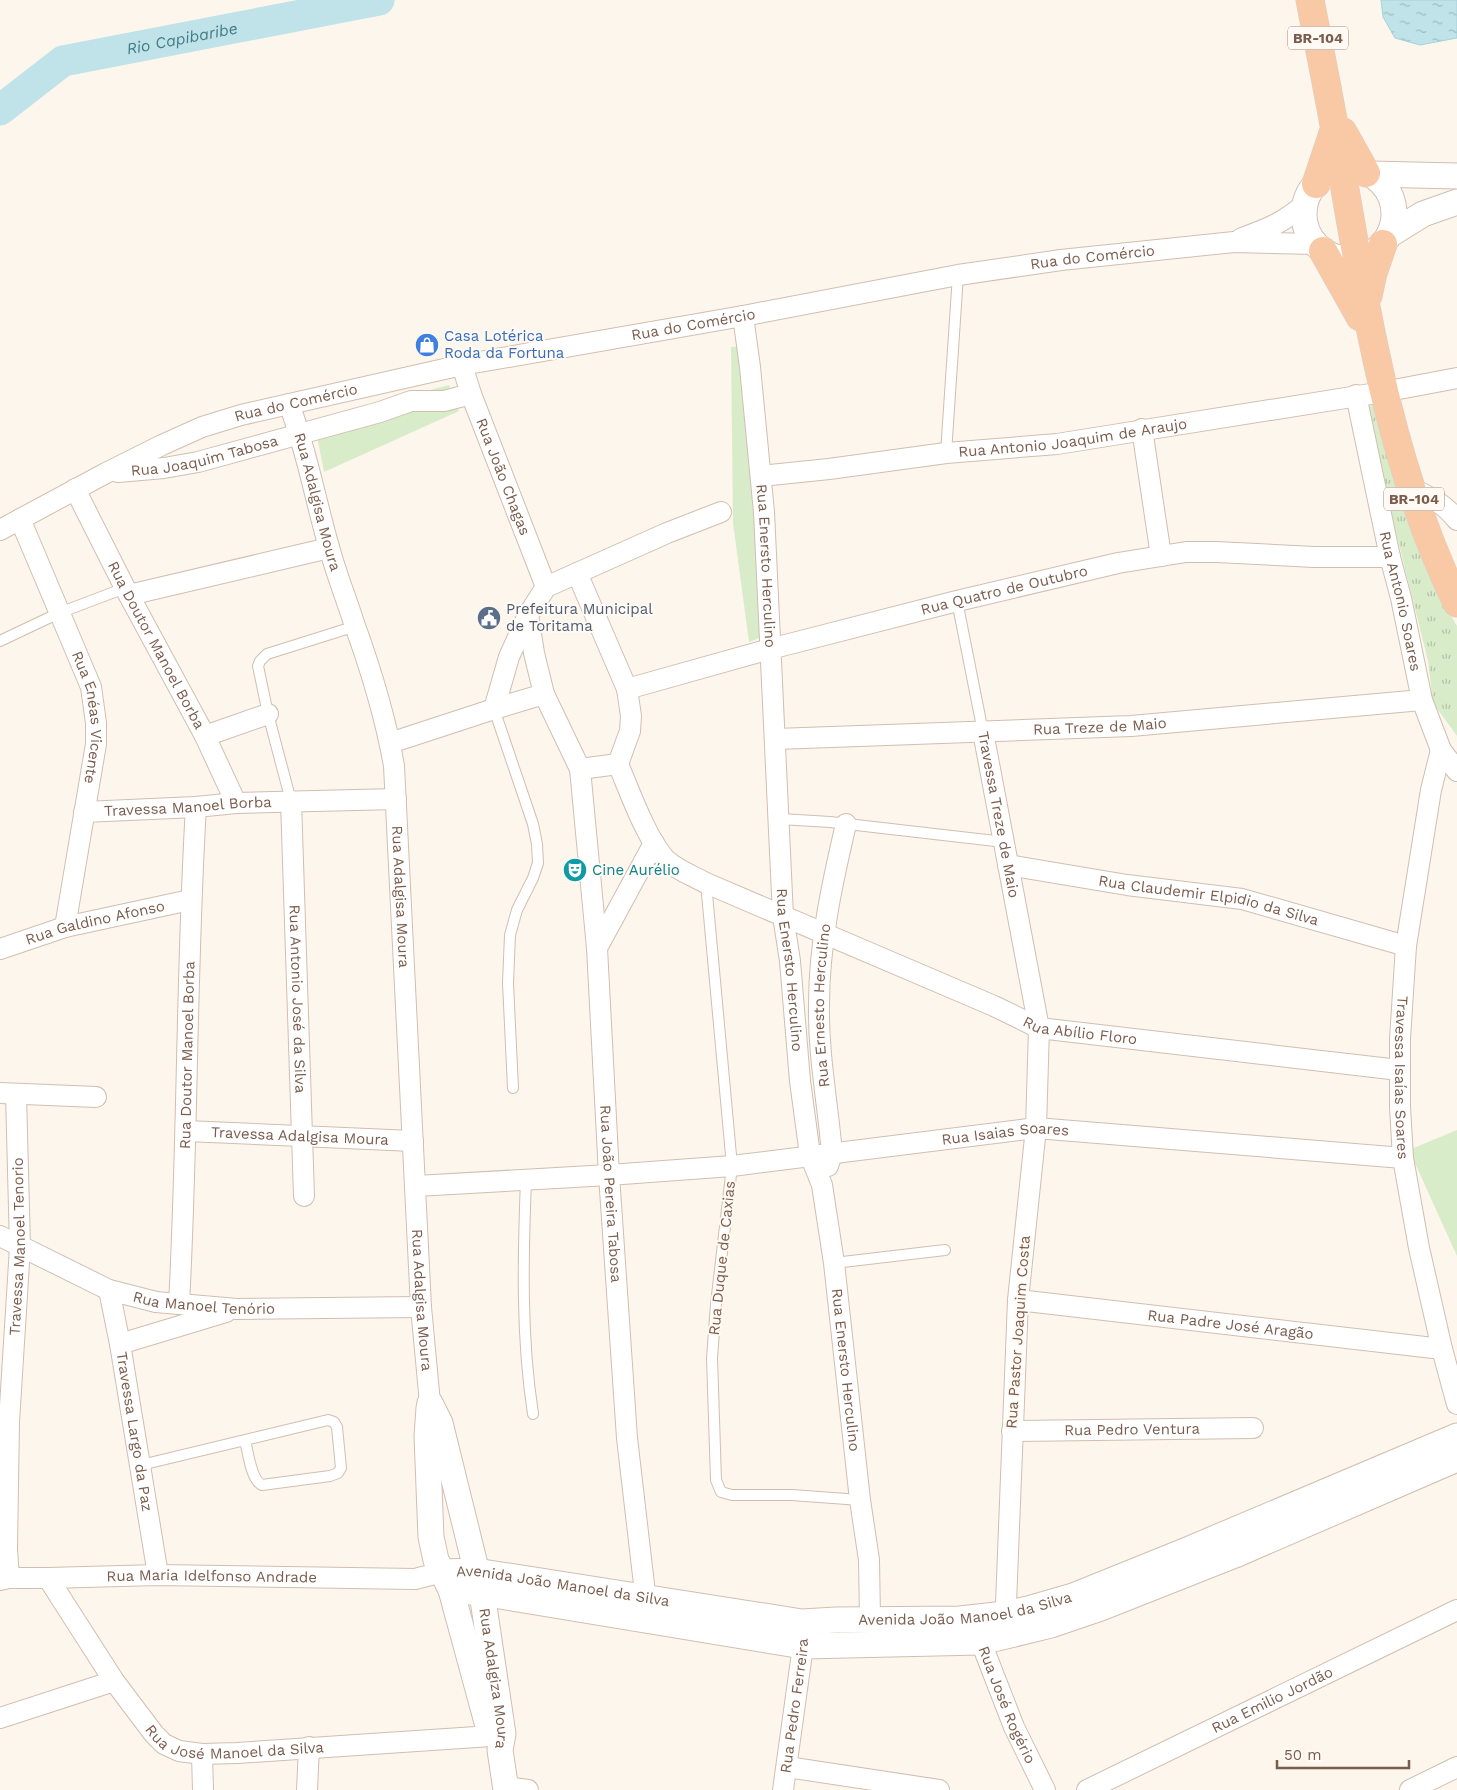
<svg xmlns="http://www.w3.org/2000/svg" width="1457" height="1790" viewBox="0 0 1457 1790" font-family="'Work Sans',sans-serif">
	<style>
		.grass { fill: url(#grass-tufts) }
		.green { fill: #d8ecc9 }
		.water { fill: url(#water-ripples); stroke: #a5d3da }
		.lines { fill: none; stroke-linecap: round; stroke-linejoin: round }
		.river { stroke: #bfe3e8; stroke-width: 31 }
		.service-casing { stroke: #d1beb0; stroke-width: 12 }
		.minor-casing { stroke: #d1beb0; stroke-width: 22 }
		.tertiary-casing { stroke: #d1beb0; stroke-width: 27 }
		.trunk-casing { stroke: #dad1cd; stroke-width: 29 }
		.service { stroke: #fff; stroke-width: 10 }
		.minor { stroke: #fff; stroke-width: 20 }
		.tertiary { stroke: #fff; stroke-width: 25 }
		.trunk { stroke: #f9c8a4; stroke-width: 28 }
		.labels { text-anchor: middle; dominant-baseline: central; stroke-width: 4; stroke-linejoin: round; paint-order: stroke }
		.shield { fill: #fffaf3; stroke: #a28b7f; stroke-width: 1 }
		.shield-label { font-size: 14px; font-weight: bold; fill: #7a5c4d }
		.street-label { font-size: 15px; fill: #7a5c4d; stroke: #fffaf3 }
		.shop-label { font-size: 15px; fill: #366cbe; stroke: #fffaf3; text-anchor: start }
		.service-label { font-size: 15px; fill: #4e5e75; stroke: #fffaf3; text-anchor: start }
		.culture-label { font-size: 15px; fill: #0d838f; stroke: #fffaf3; text-anchor: start }
		.water-label { font-size: 16px; font-style: italic; fill: #437c86; stroke: #fffaf3 }
	</style>
	<defs>
		<pattern id="grass-tufts" width="24" height="20" patternUnits="userSpaceOnUse" patternTransform="scale(1.25)"><rect width="24" height="20" fill="#d8ecc9"/><path d="M3 7l-1-3M5 7V3M7 7l1-3M15 17l-1-3M17 17v-4M19 17l1-3" fill="none" stroke="#b4c2a5"/></pattern>
		<pattern id="water-ripples" width="26" height="14" patternUnits="userSpaceOnUse" patternTransform="scale(1.25)"><rect width="26" height="14" fill="#bfe3e8"/><path d="M2 4q2-2 4 0t4 0M15 11q2-2 4 0t4 0" fill="none" stroke="#a0bbbe"/></pattern>
	</defs>
	<rect width="100%" height="100%" fill="#fdf6ec"/>
	<!-- grass -->
	<path class="grass" d="M1375,404L1449,612L1457,626V736L1433,703L1428,661L1365,407Z"/>
	<!-- green -->
	<path class="green" d="M751,345L779,630L749,642L733,523L731,347Z
		M449,385L459,411L324,472L314,421Z
		M1457,1130V1256L1409,1150Z"/>
	<!-- water -->
	<path class="water" d="M1381,0H1457V38L1420,45L1395,38L1383,17Z"/>
	<g class="lines">
		<!-- river -->
		<path class="river" id="s1" d="M0,110L63,61L379,0"/>
		<!-- service casing -->
		<g class="service-casing">
			<path id="service" d="M946,453L958,275
				M957,601L983,732
				M0,641L59,613L125,588
				M494,709L533,824L537,844L538,863L533,878L517,910L510,935L508,983L513,1088
				M291,801L268,714L258,666L260,661L267,654L356,626
				M780,819L830,822L1004,842
				M706,883L732,1166L716,1304L712,1358L716,1480L721,1492L732,1495H792L860,1500
				M526,1180C523,1258 521,1336 533,1414
				M834,1263L945,1250
				M141,1465L328,1420L334,1422L337,1427L341,1468L338,1473L330,1476L262,1485C251,1480 248,1452 245,1440"/>
		</g>
		<!-- minor casing -->
		<g class="minor-casing">
			<g id="minor">
				<path d="M1242,238C1269,228 1283,223 1306,203"/>
				<path id="s2" d="M743,316L750,367L764,512L783,916L790,961L800,1081L810,1155L822,1185L834,1263L860,1500L869,1560L870,1619"/>
				<path id="s3" d="M462,365L471,394L546,587"/>
				<path id="s4" d="M1356,395L1390,557L1401,598L1422,700L1441,750L1457,771"/>
				<path id="s5" d="M289,404C307,451 315,499 329,547C336,573 346,598 354,623C370,667 386,720 394,766L421,1307L430,1403"/>
				<path d="M1142,429L1161,556"/>
				<path id="s6" d="M118,472L164,468L198,462L380,412L411,401H444L471,394"/>
				<path id="s7" d="M761,476L829,469L946,453L1057,444L1383,392L1457,378"/>
				<path id="s8" d="M75,489L125,588L205,736L236,803"/>
				<path d="M1411,489C1430,496 1444,504 1457,520"/>
				<path id="s9" d="M20,519L91,687L96,723V744L65,927"/>
				<path id="s10" d="M0,530L106,473L162,445L202,427L241,415L462,365L743,316L958,275L1061,260L1234,242L1315,244"/>
				<path id="s11" d="M577,573L627,689L631,716L630,731L618,764C630,792 646,838 666,860C677,870 693,876 706,883L994,1006L1039,1028L1399,1070"/>
				<path d="M129,595L329,548"/>
				<path d="M528,615L534,653L544,694L580,769L618,764"/>
				<path id="s12" d="M627,689L770,649L957,601L1118,563L1186,552H1216L1314,557H1390"/>
				<path d="M494,709L509,657L528,615L546,587L667,533L721,512"/>
				<path id="s13" d="M983,732L1039,1028L1036,1128L1018,1300L1005,1629"/>
				<path d="M205,736L268,714"/>
				<path id="s14" d="M776,739L1131,726L1422,700"/>
				<path d="M390,743L494,709L544,694"/>
				<path id="s15" d="M1441,750L1431,790L1406,946L1400,1039V1107L1403,1158L1419,1248L1442,1349L1457,1404"/>
				<path id="s16" d="M580,769L597,948L609,1175L627,1438L647,1610"/>
				<path id="s17" d="M291,801L304,1196"/>
				<path id="s18" d="M84,812L196,807L236,803L396,799"/>
				<path id="s19" d="M1008,865L1127,885L1242,899L1406,946"/>
				<path d="M597,948L654,843"/>
				<path id="s20" d="M0,949L65,927L190,900"/>
				<path d="M0,1093L96,1097"/>
				<path id="s21" d="M186,1131L413,1141"/>
				<path id="s22" d="M828,1166L832,1154C828,1104 818,1055 819,1005C819,943 832,884 846,824"/>
				<path id="s23" d="M416,1186L609,1175L732,1166L1036,1128L1403,1158"/>
				<path id="s24" d="M0,1236L109,1290L156,1302L237,1309L421,1307"/>
				<path id="s25" d="M109,1290L120,1344L158,1575"/>
				<path id="s26" d="M1018,1300L1442,1349"/>
				<path id="s27" d="M179,1304C188,1138 186,972 196,807"/>
				<path d="M120,1344L226,1312"/>
				<path id="s28" d="M1012,1431L1253,1428"/>
				<path id="s29" d="M9,1578L7,1549L9,1422L20,1247L16,1094"/>
				<path id="s30" d="M48,1578L114,1681L154,1734L164,1744L179,1751L202,1754L237,1753L491,1736L503,1734"/>
				<path id="s31" d="M0,1580L9,1578H48L158,1575L415,1579L442,1572"/>
				<path id="s32" d="M980,1628L981,1642L1014,1727L1045,1790"/>
				<path d="M0,1718L114,1681"/>
				<path d="M202,1754L203,1790"/>
				<path d="M787,1767L939,1790"/>
				<path d="M506,1787L528,1790"/>
				<path d="M307,1790L309,1747"/>
				<path id="s33" d="M783,1790L803,1646L802,1631"/>
				<path id="s34" d="M1087,1790L1457,1610"/>
				<path d="M1410,1790L1457,1767"/>
			</g>
		</g>
		<!-- tertiary casing -->
		<g class="tertiary-casing">
			<g id="tertiary">
				<circle cx="1349" cy="214" r="45"/>
				<path d="M1370,174L1457,176"/>
				<path d="M1389,235L1423,214L1457,202"/>
				<path id="s35" d="M430,1403L440,1423L482,1593L503,1734L500,1750L506,1790"/>
				<path d="M429,1408L427,1436L431,1537L436,1560L451,1590L488,1726"/>
				<path id="s36" d="M442,1572L476,1571L802,1622L836,1620L960,1619L1005,1614L1028,1609L1073,1596L1187,1550L1457,1436"/>
				<path d="M451,1590L482,1593L803,1646L981,1642L1051,1625L1101,1608L1235,1555L1457,1459"/>
			</g>
		</g>
		<!-- trunk casing -->
		<g class="trunk-casing">
			<path id="trunk" d="M1310,0C1321,57 1333,114 1342,172C1368,321 1390,465 1457,603
				M1343,132L1366,173
				M1316,184L1333,133
				M1323,251L1360,317
				M1368,296L1373,273L1383,244"/>
		</g>
		<!-- service -->
		<use href="#service" class="service"/>
		<!-- minor -->
		<use href="#minor" class="minor"/>
		<!-- tertiary -->
		<use href="#tertiary" class="tertiary"/>
		<!-- trunk -->
		<use href="#trunk" class="trunk"/>
	</g>
	<!-- icons -->
	<defs>
		<g id="shop-disc" transform="scale(1.25)"><circle r="9.5" fill="#3f7fe0" stroke="#fffaf3"/><path d="M-5-2.5h2.3a2.7 3.5 0 0 1 5.4 0H5L5.5 6h-11ZM-1.5-2.5h3a1.5 2.3 0 0 0-3 0Z" fill="#fff"/></g>
		<g id="civic-disc" transform="scale(1.25)"><circle r="9.5" fill="#5c6f8a" stroke="#fffaf3"/><path d="M-.6-6.5H3V-4.5H.6V-3L4-1V1h2V6H-6V1h2V-1L-.6-3ZM-1.2 2.5V6h2.4V2.5Z" fill="#fff"/></g>
		<g id="theatre-disc" transform="scale(1.25)"><circle r="9.5" fill="#0f9aa8" stroke="#fffaf3"/><path d="M-5-5.5Q0-4 5-5.5V0Q5 5 0 6Q-5 5-5 0ZM-3.3-2.5H-1v1.5H-3.3ZM1-2.5H3.3v1.5H1ZM-2.8 1Q0 5.5 2.8 1Z" fill="#fff"/></g>
	</defs>
	<g fill-rule="evenodd">
		<use href="#shop-disc" x="427" y="345"/>
		<use href="#civic-disc" x="489" y="618"/>
		<use href="#theatre-disc" x="575" y="870"/>
	</g>
	<g class="labels">
		<!-- shield labels -->
		<g class="shield">
			<rect x="1288" y="26.5" width="60" height="23" rx="4"/>
			<rect x="1384" y="487.5" width="60" height="23" rx="4"/>
		</g>
		<g class="shield-label">
			<text x="1318" y="38">BR-104</text>
			<text x="1414" y="499">BR-104</text>
		</g>
		<!-- street labels -->
		<g class="street-label">
			<text stroke="none"><textPath href="#s10" startOffset="1134">Rua do Comércio</textPath></text>
			<text stroke="none"><textPath href="#s10" startOffset="729">Rua do Comércio</textPath></text>
			<text stroke="none"><textPath href="#s10" startOffset="324">Rua do Comércio</textPath></text>
			<text stroke="none"><textPath href="#s7" startOffset="314">Rua Antonio Joaquim de Araujo</textPath></text>
			<text stroke="none"><textPath href="#s6" startOffset="88">Rua Joaquim Tabosa</textPath></text>
			<text stroke="none"><textPath href="#s3" startOffset="119">Rua João Chagas</textPath></text>
			<text stroke="none"><textPath href="#s5" startOffset="102">Rua Adalgisa Moura</textPath></text>
			<text stroke="none"><textPath href="#s2" startOffset="251">Rua Enersto Herculino</textPath></text>
			<text stroke="none"><textPath href="#s12" startOffset="390">Rua Quatro de Outubro</textPath></text>
			<text stroke="none"><textPath href="#s4" startOffset="211">Rua Antonio Soares</textPath></text>
			<text stroke="none"><textPath href="#s8" startOffset="176">Rua Doutor Manoel Borba</textPath></text>
			<text stroke="none"><textPath href="#s9" startOffset="212">Rua Enéas Vicente</textPath></text>
			<text stroke="none"><textPath href="#s14" startOffset="324">Rua Treze de Maio</textPath></text>
			<text stroke="none"><textPath href="#s18" startOffset="104">Travessa Manoel Borba</textPath></text>
			<text stroke="none"><textPath href="#s13" startOffset="84">Travessa Treze de Maio</textPath></text>
			<text stroke="none"><textPath href="#s5" startOffset="508">Rua Adalgisa Moura</textPath></text>
			<text stroke="none"><textPath href="#s19" startOffset="204">Rua Claudemir Elpidio da Silva</textPath></text>
			<text stroke="none"><textPath href="#s20" startOffset="99">Rua Galdino Afonso</textPath></text>
			<text stroke="none"><textPath href="#s2" startOffset="656">Rua Enersto Herculino</textPath></text>
			<text stroke="none"><textPath href="#s17" startOffset="198">Rua Antonio José da Silva</textPath></text>
			<text stroke="none"><textPath href="#s22" startOffset="162">Rua Ernesto Herculino</textPath></text>
			<text stroke="none"><textPath href="#s11" startOffset="762">Rua Abílio Floro</textPath></text>
			<text stroke="none"><textPath href="#s27" startOffset="249">Rua Doutor Manoel Borba</textPath></text>
			<text stroke="none"><textPath href="#s15" startOffset="331">Travessa Isaías Soares</textPath></text>
			<text stroke="none"><textPath href="#s21" startOffset="114">Travessa Adalgisa Moura</textPath></text>
			<text stroke="none"><textPath href="#s23" startOffset="592">Rua Isaias Soares</textPath></text>
			<text stroke="none"><textPath href="#s16" startOffset="426">Rua João Pereira Tabosa</textPath></text>
			<text stroke="none"><textPath href="#s29" startOffset="332">Travessa Manoel Tenorio</textPath></text>
			<text transform="translate(722 1258) rotate(-84)">Rua Duque de Caxias</text>
			<text stroke="none"><textPath href="#s24" startOffset="218">Rua Manoel Tenório</textPath></text>
			<text stroke="none"><textPath href="#s5" startOffset="912">Rua Adalgisa Moura</textPath></text>
			<text stroke="none"><textPath href="#s26" startOffset="214">Rua Padre José Aragão</textPath></text>
			<text transform="translate(1018 1332) rotate(-86)">Rua Pastor Joaquim Costa</text>
			<text stroke="none"><textPath href="#s2" startOffset="1061">Rua Enersto Herculino</textPath></text>
			<text stroke="none"><textPath href="#s28" startOffset="120">Rua Pedro Ventura</textPath></text>
			<text stroke="none"><textPath href="#s25" startOffset="144">Travessa Largo da Paz</textPath></text>
			<text stroke="none"><textPath href="#s31" startOffset="212">Rua Maria Idelfonso Andrade</textPath></text>
			<text stroke="none"><textPath href="#s36" startOffset="122">Avenida João Manoel da Silva</textPath></text>
			<text stroke="none"><textPath href="#s36" startOffset="528">Avenida João Manoel da Silva</textPath></text>
			<text stroke="none"><textPath href="#s35" startOffset="284">Rua Adalgiza Moura</textPath></text>
			<text stroke="none"><textPath href="#s34" startOffset="206">Rua Emilio Jordão</textPath></text>
			<text stroke="none"><textPath href="#s32" startOffset="82">Rua José Rogério</textPath></text>
			<text stroke="none"><textPath href="#s33" startOffset="85">Rua Pedro Ferreira</textPath></text>
			<text stroke="none"><textPath href="#s30" startOffset="272">Rua José Manoel da Silva</textPath></text>
		</g>
		<!-- shop labels -->
		<g class="shop-label">
			<text x="444" y="336">Casa Lotérica<tspan x="444" dy="17">Roda da Fortuna</tspan></text>
		</g>
		<!-- service labels -->
		<g class="service-label">
			<text x="506" y="609">Prefeitura Municipal<tspan x="506" dy="17">de Toritama</tspan></text>
		</g>
		<!-- culture labels -->
		<g class="culture-label">
			<text x="592" y="870">Cine Aurélio</text>
		</g>
		<!-- water labels -->
		<g class="water-label">
			<text stroke="none"><textPath href="#s1" startOffset="201">Rio Capibaribe</textPath></text>
		</g>
	</g>
	<!-- scale -->
	<path d="M1277 1760v8h132v-8" fill="none" stroke="#7a5c4d" stroke-width="2.5"/>
	<text x="1284" y="1760" font-size="15" fill="#7a5c4d" stroke="#fffaf3" stroke-width="4" paint-order="stroke">50 m</text>
</svg>
